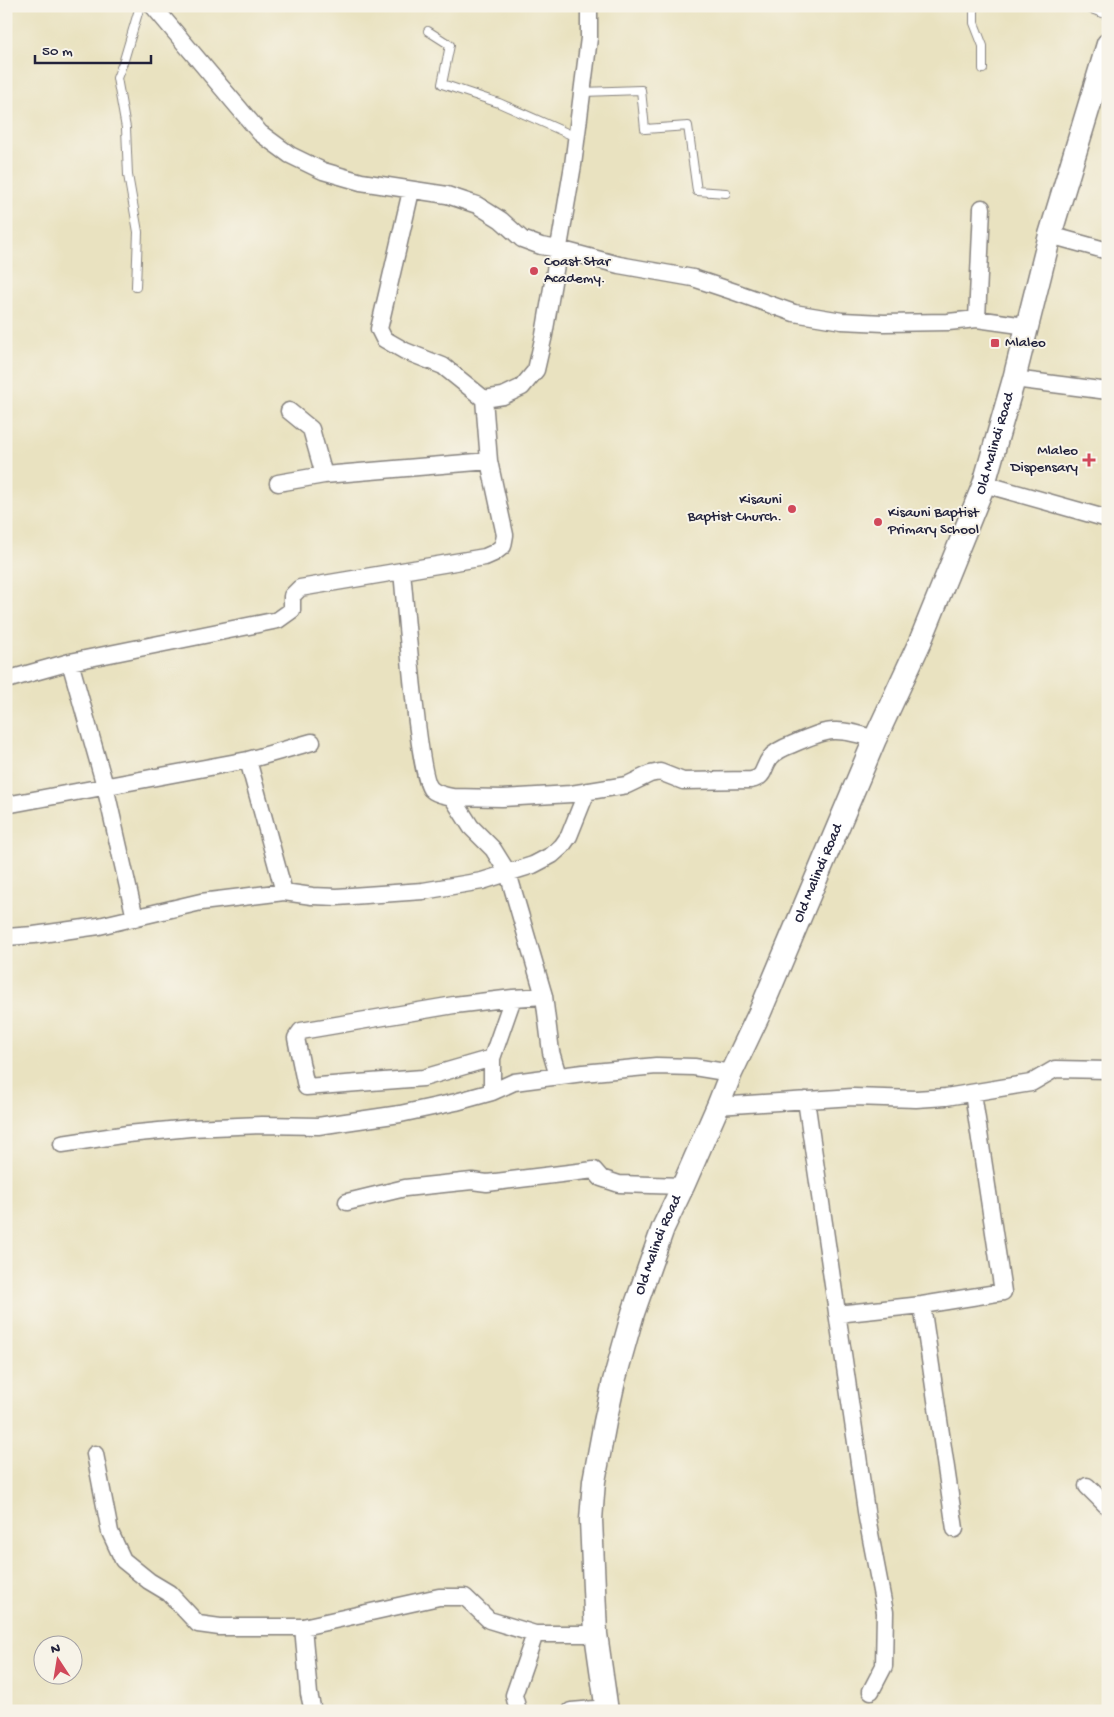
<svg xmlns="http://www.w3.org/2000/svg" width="1114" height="1717" viewBox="0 0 1114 1717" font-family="'Gochi Hand',sans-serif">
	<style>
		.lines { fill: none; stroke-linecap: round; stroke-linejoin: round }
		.service-casing { stroke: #86827e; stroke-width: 10 }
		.minor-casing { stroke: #86827e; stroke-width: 19 }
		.secondary-casing { stroke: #86827e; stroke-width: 25 }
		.service { stroke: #fff; stroke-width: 8 }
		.minor { stroke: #fff; stroke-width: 16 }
		.secondary { stroke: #fff; stroke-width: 22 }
		.poi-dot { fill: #d1495b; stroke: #f7f3e8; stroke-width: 2 }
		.labels { text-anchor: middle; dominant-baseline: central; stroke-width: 4; stroke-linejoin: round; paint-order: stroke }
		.poi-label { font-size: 15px; fill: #22223b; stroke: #f7f3e8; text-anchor: start }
		.street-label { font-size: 15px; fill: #22223b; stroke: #f7f3e8 }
	</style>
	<rect width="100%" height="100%" fill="#f7f3e8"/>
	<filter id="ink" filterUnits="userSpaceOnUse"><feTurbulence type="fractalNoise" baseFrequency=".02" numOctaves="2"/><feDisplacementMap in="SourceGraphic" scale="10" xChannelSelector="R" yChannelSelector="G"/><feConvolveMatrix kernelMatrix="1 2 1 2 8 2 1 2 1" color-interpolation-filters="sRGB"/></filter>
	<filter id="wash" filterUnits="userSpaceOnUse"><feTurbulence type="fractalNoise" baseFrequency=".0096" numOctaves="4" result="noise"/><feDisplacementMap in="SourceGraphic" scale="20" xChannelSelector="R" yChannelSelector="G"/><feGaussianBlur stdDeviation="1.12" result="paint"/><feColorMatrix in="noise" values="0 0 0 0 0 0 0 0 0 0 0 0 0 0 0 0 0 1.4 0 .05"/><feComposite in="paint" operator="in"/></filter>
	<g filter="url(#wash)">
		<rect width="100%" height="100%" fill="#e9e2c0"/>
	</g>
	<g filter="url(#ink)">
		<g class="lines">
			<!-- service casing -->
			<g class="service-casing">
				<path id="service" d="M974,6V23L983,46V69
					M1083,6L1108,15
					M428,31L450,45L442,84L499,103L576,137
					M583,92L641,90L645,129L688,126L697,191L726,193
					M136,287L138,232L128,175L126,128L117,78L124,60L140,6"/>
			</g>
			<!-- minor casing -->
			<g class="minor-casing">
				<path id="minor" d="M153,6L260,133L290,155L323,171L361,182L447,195L477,205L501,220L522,239L541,246L559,249L619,265L693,278L735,292L794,313L842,321L884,323L948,322L977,319L1026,326
					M1050,235L1108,251
					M977,319L982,208
					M1014,379L1108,391
					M484,399L503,396L522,387L536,370L544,335L573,165L589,38V6
					M289,411L311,429L324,475
					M278,483L324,475L489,461
					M984,484L1108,519
					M402,571C405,601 418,776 431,789C437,795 445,795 452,797L471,827L493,849L508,873L544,996L551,1052L558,1076
					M70,662L105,786L135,918
					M6,680L70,662L278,620L292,610V596L300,588L485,557L494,553L503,546L505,535L489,461L484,399L443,366L405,351L384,339L379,329L411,191
					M248,760L284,892
					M452,797L502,798L571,794L627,785L650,774L660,772L683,781L751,780C766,777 762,768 770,758C775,751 785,747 793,744C829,728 837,727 875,739
					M6,805L248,760L312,742
					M6,937L34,935L99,926L201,902L284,892L312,896L337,897L423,891L482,881L533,865L552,855L562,846L569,836L587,791
					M492,1058L423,1078L306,1087L296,1038L301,1031L454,1005L513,998
					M492,1092V1058L513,998L544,996
					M806,1100L867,1518L885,1612L884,1666L871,1691
					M718,1106L853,1097L916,1099L946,1097L1031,1083L1055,1069L1108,1070
					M62,1144L128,1134L190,1128L262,1125L318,1126L400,1114L456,1102L492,1092L514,1082L583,1073L656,1066L694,1067L731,1073
					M347,1202L405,1188L472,1181L487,1183L594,1170L601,1178L619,1184L683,1186
					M922,1305L955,1529
					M837,1314L922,1305L1003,1292L973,1093
					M95,1454L110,1532L123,1560L149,1581L169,1593L198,1624L220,1627H303
					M1087,1486L1108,1507
					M313,1711L309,1694L303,1627L439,1597H465L489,1620L535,1634H596
					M518,1711L514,1695L535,1634
					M571,1711L607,1708"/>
			</g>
			<!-- secondary casing -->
			<g class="secondary-casing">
				<g id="secondary">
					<path id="s1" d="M607,1711L596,1634L591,1520L594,1481L605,1422L614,1381L633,1313L663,1228L683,1186L718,1106L731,1073L760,1012L875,739L920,642L984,484L1014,379L1050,235L1108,44"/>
				</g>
			</g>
			<!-- service -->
			<use href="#service" class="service"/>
			<!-- minor -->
			<use href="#minor" class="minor"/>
			<!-- secondary -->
			<use href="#secondary" class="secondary"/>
		</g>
	</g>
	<!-- markers -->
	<g class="poi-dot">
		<circle cx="534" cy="271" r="5"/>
		<rect x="990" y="338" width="10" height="10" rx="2.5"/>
		<path d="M1086.5 452.5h5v5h5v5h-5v5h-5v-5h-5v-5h5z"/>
		<circle cx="792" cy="509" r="5"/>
		<circle cx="878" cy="522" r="5"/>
	</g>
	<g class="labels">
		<!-- poi labels -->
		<g class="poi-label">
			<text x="544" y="262">Coast Star<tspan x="544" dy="17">Academy.</tspan></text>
			<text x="1005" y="343">Mlaleo</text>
			<text x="1078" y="451" text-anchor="end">Mlaleo<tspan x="1078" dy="17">Dispensary</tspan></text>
			<text x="782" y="500" text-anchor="end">Kisauni<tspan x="782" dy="17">Baptist Church.</tspan></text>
			<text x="888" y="513">Kisauni Baptist<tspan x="888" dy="17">Primary School</tspan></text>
		</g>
		<!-- street labels -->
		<g class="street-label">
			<text stroke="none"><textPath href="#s1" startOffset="1346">Old Malindi Road</textPath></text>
			<text stroke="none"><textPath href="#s1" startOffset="881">Old Malindi Road</textPath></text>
			<text stroke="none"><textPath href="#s1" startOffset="476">Old Malindi Road</textPath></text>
		</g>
	</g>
	<!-- margin -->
	<rect width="1114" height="1717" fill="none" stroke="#f7f3e8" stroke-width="25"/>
	<!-- north arrow -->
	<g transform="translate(58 1660) rotate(348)"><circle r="24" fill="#f7f3e8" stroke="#a29fa3"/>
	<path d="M0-4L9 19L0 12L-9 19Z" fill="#d1495b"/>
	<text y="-8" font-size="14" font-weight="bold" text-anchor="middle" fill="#22223b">N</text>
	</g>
	<!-- scale -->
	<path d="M35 55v8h116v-8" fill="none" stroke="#22223b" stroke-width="2.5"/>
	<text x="42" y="55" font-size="15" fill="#22223b" stroke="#f7f3e8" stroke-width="4" paint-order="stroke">50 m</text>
</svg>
